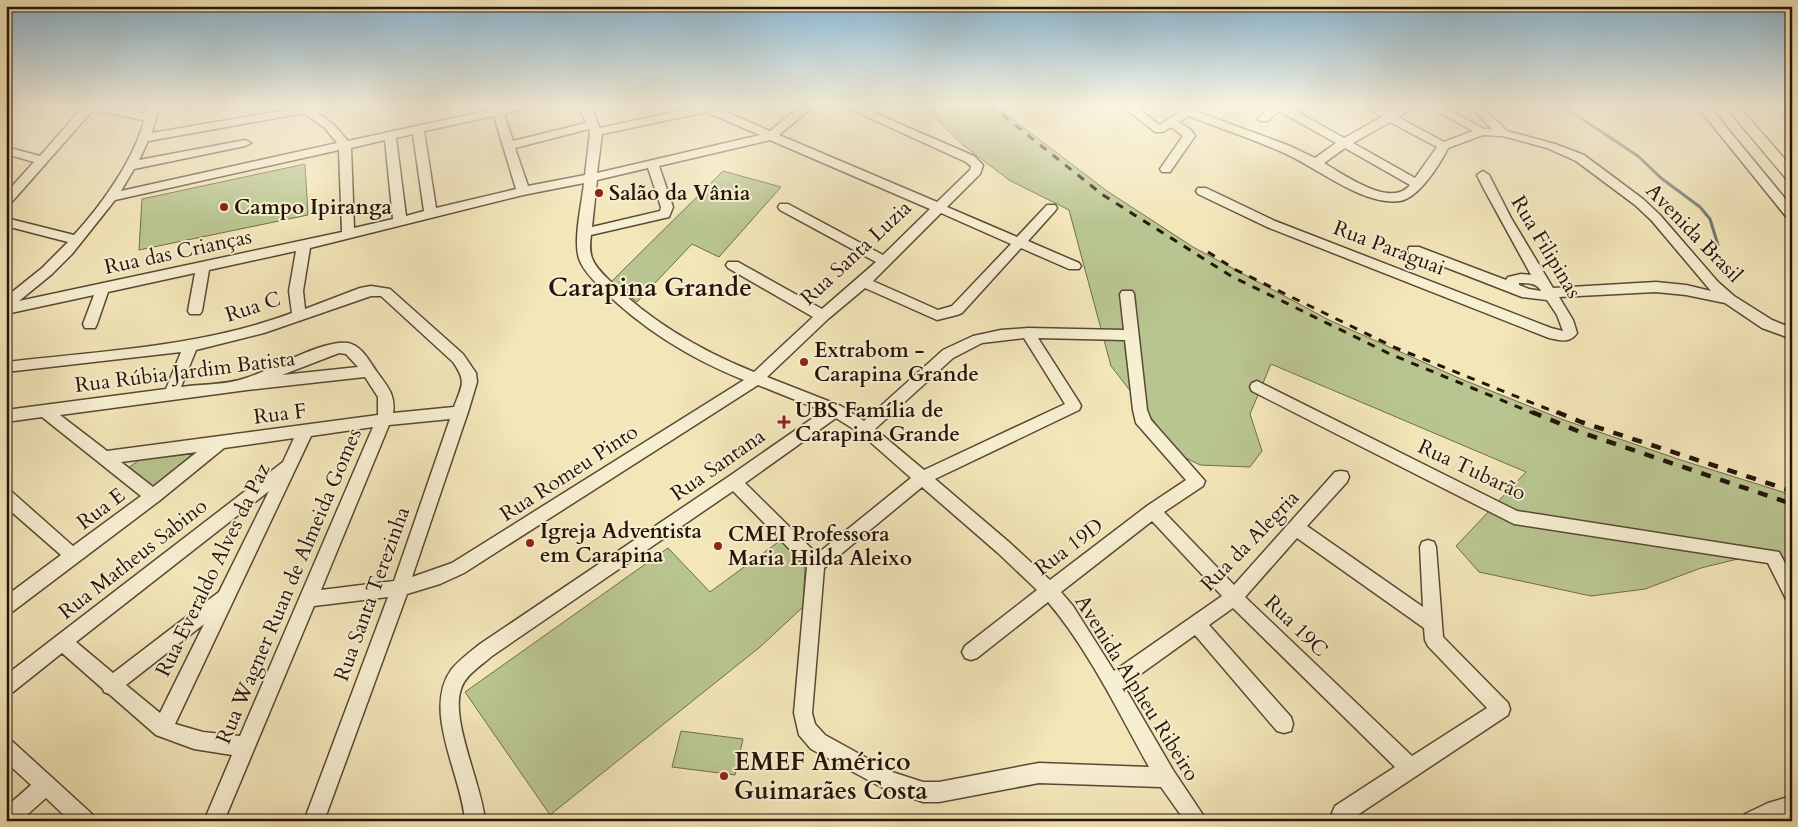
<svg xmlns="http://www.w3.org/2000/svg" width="1798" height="827" viewBox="0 0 1798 827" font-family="Cardo,serif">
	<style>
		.green { fill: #b9c590; stroke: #706c4c }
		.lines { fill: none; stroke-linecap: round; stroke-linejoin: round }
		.stream { stroke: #6d7a71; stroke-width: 3 }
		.minor-casing { stroke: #594834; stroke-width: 3 }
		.major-casing { stroke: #261408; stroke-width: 2 }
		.minor { fill: #f7efd2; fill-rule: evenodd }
		.major { fill: #f3e6b9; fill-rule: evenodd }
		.rail-far1 { stroke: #261408; stroke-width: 3; stroke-dasharray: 8 8; stroke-linecap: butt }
		.rail { stroke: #261408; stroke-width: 4.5; stroke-dasharray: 10 10; stroke-linecap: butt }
		.poi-dot { fill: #8f2418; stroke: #f7efd2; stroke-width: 2 }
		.labels { text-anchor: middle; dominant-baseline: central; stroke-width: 4; stroke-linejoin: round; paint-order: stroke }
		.poi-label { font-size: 21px; font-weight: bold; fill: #261408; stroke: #f7efd2; text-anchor: start }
		.street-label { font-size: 21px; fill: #261408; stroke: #f7efd2 }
		.near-poi-label { font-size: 25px; font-weight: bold; fill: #261408; stroke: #f7efd2; text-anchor: start }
		.district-label { font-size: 26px; font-weight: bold; fill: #261408; stroke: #f7efd2 }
	</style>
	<rect width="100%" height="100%" fill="#f3e6b9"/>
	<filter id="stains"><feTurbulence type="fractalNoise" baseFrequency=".004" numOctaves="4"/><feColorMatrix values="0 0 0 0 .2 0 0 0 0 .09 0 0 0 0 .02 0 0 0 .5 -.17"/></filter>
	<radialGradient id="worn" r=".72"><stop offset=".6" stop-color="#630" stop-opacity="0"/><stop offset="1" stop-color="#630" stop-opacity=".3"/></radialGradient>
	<!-- green -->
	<path class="green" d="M921,105H994L1107,191L1193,247L1329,320L1461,379L1564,420L1684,461L1792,495V564L1746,557L1701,568L1645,589L1591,596L1479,572L1456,546L1526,472L1271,364L1250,414L1262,451L1250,467L1200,465L1180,455L1111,366L1069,210L1009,180L963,145Z
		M305,164L308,215L139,250L142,199Z
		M723,171L781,187L719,257L692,244L637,302L611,282Z
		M191,454L192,459L154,490L127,469L139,460Z
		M781,540L805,568L803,607L760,647L550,815L465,692L668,548L710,592Z
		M681,731L743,739L735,775L672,767Z"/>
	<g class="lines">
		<!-- stream -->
		<path class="stream" d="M1561,105L1638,156L1661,178L1700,207L1710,219L1718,245"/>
		<!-- minor casing -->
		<g class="minor-casing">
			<path id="minor" d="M79,105H102L145,114L147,105H159L152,133L297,108L296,105H336L334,107L315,111L333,124L348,141L513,105H534L532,107L504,114L513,141L586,123L578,105H590L600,128L696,107L694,105L712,106L770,131L802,105H815L779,135L937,202L970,170L971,166L966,162L841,105H856L974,156L983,165L980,174L947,207L1017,237L1047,205H1055L1057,208L1055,211L1028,241L1079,263L1081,266L1079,269H1069L1021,248L962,313L957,315L937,320L865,288L828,319L767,377L841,406L864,421L943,350L973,336L1001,330L1028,328L1124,330L1120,294L1122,291H1132L1134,294L1147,410L1151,420L1205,481L1203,486L1164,512L1234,585L1335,472L1341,471L1347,472L1349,477L1347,482L1307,526L1423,607L1420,547L1422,542L1428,540L1434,542L1436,547L1443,637L1508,703L1510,709L1508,715L1353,818V821H1333L1332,813L1335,806L1395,767L1233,608L1209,625L1291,717L1293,724L1291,731L1284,733L1277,731L1195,635L1124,686L1173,770L1207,821H1185L1161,787L1039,783L939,802H923L881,787L811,749L799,735L794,713L807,567L733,491L492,656C482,665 465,675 461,689C450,720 482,785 485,821H465C462,776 422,711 451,670C459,660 470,652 480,644L728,477L823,411L758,385L464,573L440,584L407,594L324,821H304L388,597L314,606L224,821H204L232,755L194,749L156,735L109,694L104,692L103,689L62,653L13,692L6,695V675L283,462L294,438L224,448L159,501L12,612L6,614V596L61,555L6,507V490L12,492L73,546L141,496L42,417L6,422V410L166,389L181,352L6,372V362C102,351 201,347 292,313L289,291L296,251L209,270L202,311L200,314H190L188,311L195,273L108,292L97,324L95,328H85L83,324L94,295L6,314V297L42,268L68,242L6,226V218L74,235C101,206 135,158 144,120L93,110L10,204L6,205V193L34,162L6,154V147L40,156L82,108ZM706,112L760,135L597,173L602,134ZM304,113L325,128L337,143L121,191L134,169L245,146L251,143L245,140L139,160L148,141ZM494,116L516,189L436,208L424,131ZM589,129L590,132L585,175L528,186L515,148ZM413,134L424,211L406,216L396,138ZM385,140L393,219L354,228L351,148ZM770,140L930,209L883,255L788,204H780L778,207L780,210L876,262L822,309L738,262H728L726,265L728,268L813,317L754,372C702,351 651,322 611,282C605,276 595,267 592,258C589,250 590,243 591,235L669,217L673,207L659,166ZM339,150L342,232L19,301L52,274L72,254L115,200ZM648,168L661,207L660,211L592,227L597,180ZM584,183C582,203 572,244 580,261C584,271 594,281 601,288C641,328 691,359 744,380L452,563L412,577L468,412L477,382L476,373L463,354L390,289L371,286L360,288L305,309L303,291L310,248L523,195ZM941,213L1011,244L952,306L938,310L873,281ZM371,296H381L453,362C467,382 462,385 454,407L393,413C396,395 387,386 377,372C369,361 362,346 348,343C323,339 272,370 246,378C227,385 202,384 181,387L196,350L264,333ZM1024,338L1065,404L924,470L875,429L953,358L982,343ZM1038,338L1125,340L1133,410L1136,423L1186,480L1147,506L1050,580L1010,543L935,479L1079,410L1081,406L1079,402ZM339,353L346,354L358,367L282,375ZM365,377L378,397V415L107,451L60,415L247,390ZM836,418L860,433L911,478L817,554L745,483ZM450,419L394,581L321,590L389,425ZM373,427L240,736L203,732L175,724L311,436ZM197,452L153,487L121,462ZM922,487L998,553L1037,590L965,646L962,652L965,658L971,660L977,658L1048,602C1088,649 1119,713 1149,767L1039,763L939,782H923L892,772L825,735L815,724L812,713L824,568ZM269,491L219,592L113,673L76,642ZM1152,521L1222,596L1114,671L1073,606L1061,592ZM1297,538L1424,628L1425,640L1428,646L1487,708L1412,756L1245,597ZM204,624L160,713L126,685Z
				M1121,105H1134L1159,125L1184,110L1188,105H1198L1195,111L1290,146L1315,158L1336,143L1279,111L1268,121H1260L1258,119L1271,105H1285L1344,138L1382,117L1362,105H1376L1390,112L1403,105H1417L1398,117L1444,142L1473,131L1426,105H1440L1484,129H1492L1468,105H1480L1507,131L1555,144L1584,155L1643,199L1660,215L1718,282L1734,296L1772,320L1792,328V339L1762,328L1725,303L1686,295L1656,292L1559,297L1573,320L1577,333C1570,344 1559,340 1549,338L1267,227L1198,194L1196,191L1198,188H1206L1275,221L1551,328L1563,331L1557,315L1547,300L1522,297L1409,253L1408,250L1409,247H1419L1506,280L1508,277L1521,274L1531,275L1484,189L1477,175L1483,171L1489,175L1511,218L1553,288L1656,282L1686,285L1711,291L1652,221L1635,205L1576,161L1547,148L1503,136L1483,135L1448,148C1440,164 1419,198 1400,201C1362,206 1317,167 1282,152C1252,139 1220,128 1189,116L1179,122L1191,130L1195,136L1170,172H1162L1160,169L1183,136L1171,127L1163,132H1155ZM1390,122L1437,147L1415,178L1353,143ZM1345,148L1410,185C1391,209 1343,174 1324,163ZM1519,283C1528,283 1537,283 1541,291L1529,289L1519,285Z
				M1696,105H1708L1792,207V220L1788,219Z
				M1775,105H1787L1792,110V120L1788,119Z
				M1257,381L1517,511L1779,552L1792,576V602L1786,599L1768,563L1514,524L1252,391L1250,387L1252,383Z
				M6,740L13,742L92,814L95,821H70L46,798L20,821H6V807L31,785L6,762Z
				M1792,796V816L1776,821H1742L1745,814L1768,803Z"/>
		</g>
		<!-- major casing -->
		<g class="major-casing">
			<path id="major" d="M1724,105H1738L1792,167V182L1787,180Z"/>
		</g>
		<!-- minor -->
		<use href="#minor" class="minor"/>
		<!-- major -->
		<use href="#major" class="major"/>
		<!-- rail-far1 -->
		<path class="rail-far1" d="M990,105L1103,195L1231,276L1390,354L1535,414
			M1208,252L1236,270L1396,348L1560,414"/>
		<!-- rail -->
		<path class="rail" d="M1532,412L1580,432L1792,504
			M1557,412L1581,422L1792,491"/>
	</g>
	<!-- sky -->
	<linearGradient id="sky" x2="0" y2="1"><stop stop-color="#8ab8d4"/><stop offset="0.48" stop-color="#faf4e0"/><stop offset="1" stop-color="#faf4e0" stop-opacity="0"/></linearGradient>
	<rect width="1798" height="221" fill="url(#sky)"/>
	<!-- markers -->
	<g class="poi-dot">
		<circle cx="599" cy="193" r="5"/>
		<circle cx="224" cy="207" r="5"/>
		<circle cx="804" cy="362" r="5"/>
		<path d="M781.5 414.5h5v5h5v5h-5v5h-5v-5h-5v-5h5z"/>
		<circle cx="530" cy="543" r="5"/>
		<circle cx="718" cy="546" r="5"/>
		<circle cx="724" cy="776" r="5"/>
	</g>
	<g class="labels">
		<!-- poi labels -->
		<g class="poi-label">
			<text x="609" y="193">Salão da Vânia</text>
			<text x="234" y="207">Campo Ipiranga</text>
			<text x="814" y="350">Extrabom -<tspan x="814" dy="24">Carapina Grande</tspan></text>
			<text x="795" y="410">UBS Família de<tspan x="795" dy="24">Carapina Grande</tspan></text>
			<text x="540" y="531">Igreja Adventista<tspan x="540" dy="24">em Carapina</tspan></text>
			<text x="728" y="534">CMEI Professora<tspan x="728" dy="24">Maria Hilda Aleixo</tspan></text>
		</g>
		<!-- street labels -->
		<g class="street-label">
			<text transform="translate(1694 233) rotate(46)">Avenida Brasil</text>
			<text transform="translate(1546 247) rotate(59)">Rua Filipinas</text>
			<text transform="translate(1389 248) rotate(21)">Rua Paraguai</text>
			<text transform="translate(178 252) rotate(-12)">Rua das Crianças</text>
			<text transform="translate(856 253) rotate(-43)">Rua Santa Luzia</text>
			<text transform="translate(253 307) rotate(-18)">Rua C</text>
			<text transform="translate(185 372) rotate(-7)">Rua Rúbia Jardim Batista</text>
			<text transform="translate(280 414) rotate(-7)">Rua F</text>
			<text transform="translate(718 465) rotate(-35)">Rua Santana</text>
			<text transform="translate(1472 470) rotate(25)">Rua Tubarão</text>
			<text transform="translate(569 473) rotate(-33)">Rua Romeu Pinto</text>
			<text transform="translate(101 509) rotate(-37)">Rua E</text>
			<text transform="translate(1250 541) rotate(-46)">Rua da Alegria</text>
			<text transform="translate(1069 547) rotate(-37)">Rua 19D</text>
			<text transform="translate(133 559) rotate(-38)">Rua Matheus Sabino</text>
			<text transform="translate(213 570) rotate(-64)">Rua Everaldo Alves da Paz</text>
			<text transform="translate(289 586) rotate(-67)">Rua Wagner Ruan de Almeida Gomes</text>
			<text transform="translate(372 594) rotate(-70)">Rua Santa Terezinha</text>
			<text transform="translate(1296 626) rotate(44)">Rua 19C</text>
			<text transform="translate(1137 688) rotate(58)">Avenida Alpheu Ribeiro</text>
		</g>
		<!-- near-poi labels -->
		<g class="near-poi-label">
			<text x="734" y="762">EMEF Américo<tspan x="734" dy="29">Guimarães Costa</tspan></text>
		</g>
		<!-- district labels -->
		<g class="district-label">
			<text x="650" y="287">Carapina Grande</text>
		</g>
	</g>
	<!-- margin -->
	<rect width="1798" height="827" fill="none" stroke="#f3e6b9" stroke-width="25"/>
	<rect x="8" y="8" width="1783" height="812" fill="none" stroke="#261408" stroke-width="2.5"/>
	<rect x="12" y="12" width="1773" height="802" fill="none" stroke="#261408"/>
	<rect width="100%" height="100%" filter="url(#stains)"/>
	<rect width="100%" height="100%" fill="url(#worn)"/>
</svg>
